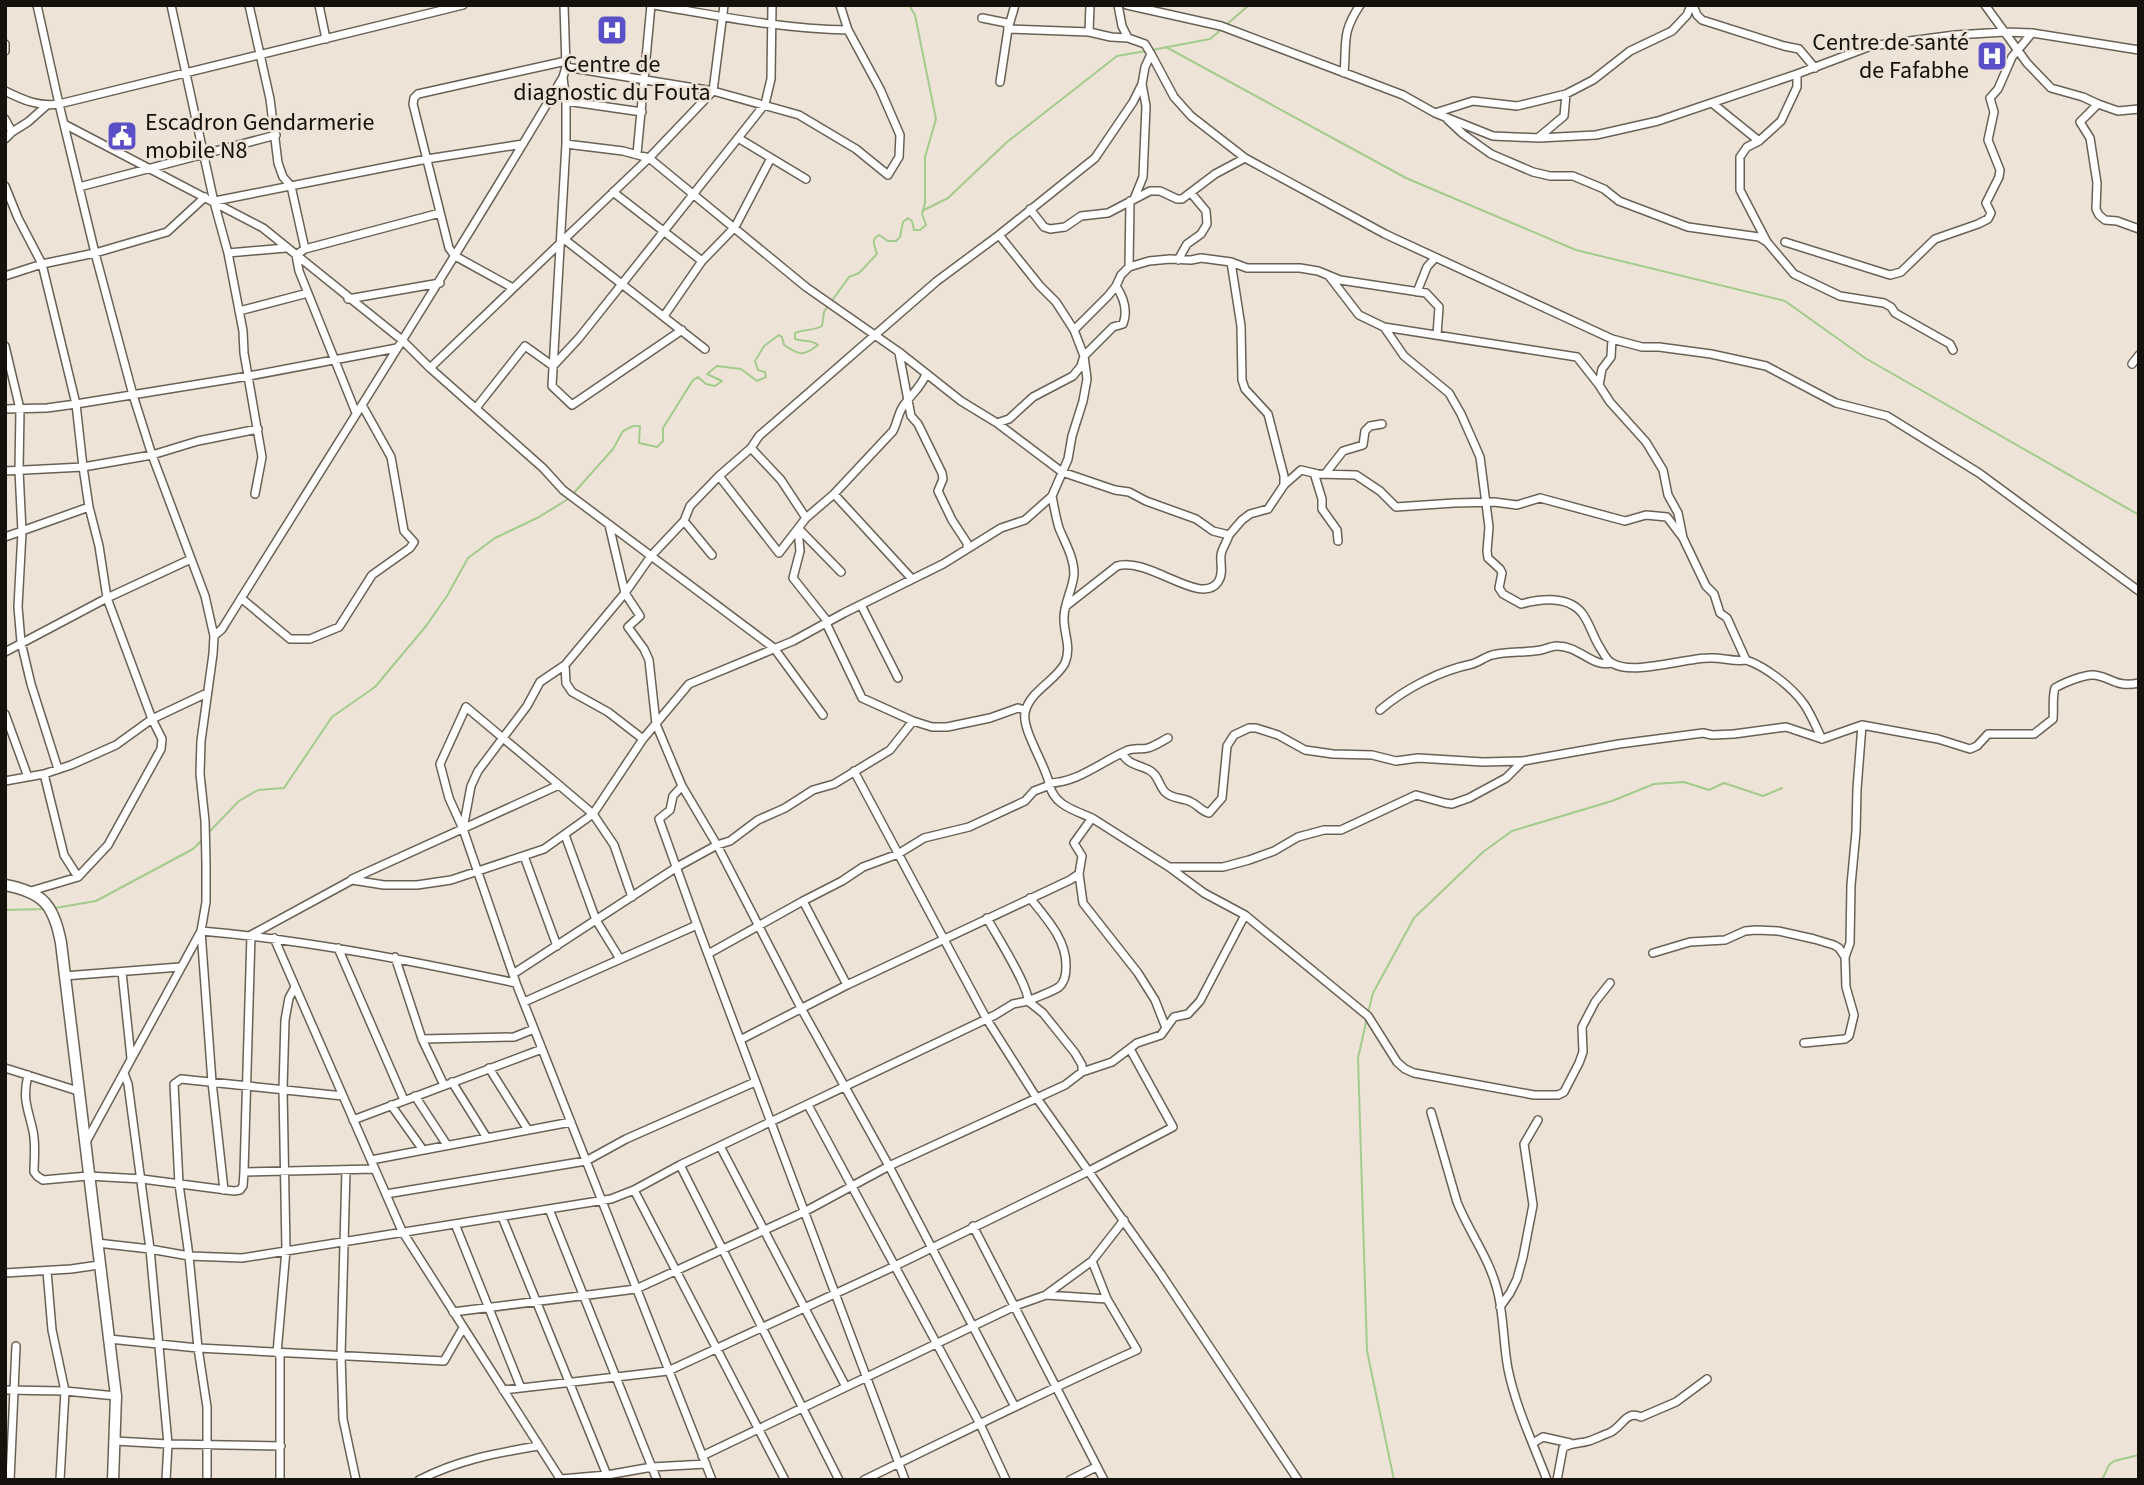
<svg xmlns="http://www.w3.org/2000/svg" width="2144" height="1485" viewBox="0 0 2144 1485" font-family="'Source Sans 3',sans-serif">
	<style>
		.lines { fill: none; stroke-linecap: round; stroke-linejoin: round }
		.stream { stroke: #a4cb8e; stroke-width: 2 }
		.minor-casing { stroke: #6a6156; stroke-width: 10 }
		.highway-casing { stroke: #6a6156; stroke-width: 13 }
		.minor { stroke: #fff; stroke-width: 7 }
		.highway { stroke: #fff; stroke-width: 10 }
		.labels { text-anchor: middle; dominant-baseline: central; stroke-width: 5; stroke-linejoin: round; paint-order: stroke }
		.poi-label { font-size: 24px; fill: #15120d; stroke: #ede3d6; text-anchor: end }
	</style>
	<rect width="100%" height="100%" fill="#ede3d6"/>
	<g class="lines">
		<!-- stream -->
		<path class="stream" d="M1226,25L1249,5
			M1166,47L1406,178L1576,250L1785,301L1865,358L2139,515
			M1152,50L1210,39L1222,29
			M924,210L948,198L1007,142L1117,56L1146,51
			M831,302L849,277L859,273L877,254C875,246 870,240 879,235L888,241H896L900,237L903,222L908,218L912,221L914,230H920L926,225L922,214L925,203V157L936,119L915,15L909,5
			M572,495L613,449L623,431L633,426H640L639,443L657,447L663,441V428L693,380L698,377L706,384L715,386L722,381L707,374L717,366L741,369L757,381L766,377L765,372L758,370L755,361L764,346L779,335L782,337L784,345C799,355 803,357 818,345C811,339 803,342 795,339V333C804,329 813,331 822,326L824,312L828,306
			M209,832L239,801L258,790L284,788L332,717L375,687L426,626L447,596L468,558L495,538L539,517L568,499
			M55,908L96,901L193,849L203,839
			M5,910L46,909
			M1368,1013L1373,993L1414,918L1483,852L1512,831L1612,801L1654,784L1684,782L1709,790L1724,783L1763,796L1782,788
			M1367,1018L1358,1058L1367,1351L1394,1480
			M2102,1480L2109,1465L2114,1461L2139,1455"/>
		<!-- minor casing -->
		<g class="minor-casing">
			<path id="minor" d="M37,5L59,104L95,253L133,395L152,455L205,596L214,636L213,654L201,741L200,774L205,821L206,863V902L201,931L86,1142
				M171,5L214,202L228,253L243,331L244,353L262,457L255,494
				M249,5L270,99L278,163L283,177L291,186L305,249
				M319,5L326,39
				M654,5C719,16 782,29 848,30
				M1127,5L1221,26L1403,95L1435,113L1493,136L1539,138L1596,135L1658,121L1797,74L1871,46L1955,35L2005,32L2032,33L2139,50
				M1693,5L1697,15L1702,20L1784,46L1799,49L1815,68
				M1985,5L2027,63L2051,88L2083,97L2098,104L2118,111L2139,109
				M982,18L1007,23L1008,29L1089,32L1111,37L1128,38
				M1089,32L1090,5
				M5,44V51
				M1151,54L1174,97L1191,116L1245,158L1385,234L1612,339L1642,347H1659L1711,354L1766,366L1836,403L1887,416L1979,473L2139,591
				M566,67L713,91L799,115L856,149L888,175L899,157L900,135L880,89L848,30L840,5
				M1344,73C1347,41 1341,34 1360,5
				M1797,74V87L1781,121L1759,141L1747,147L1740,157V190L1767,242L1794,274L1840,296L1884,303L1891,307L1895,313L1950,344L1953,350
				M563,78L566,101V144L552,386L572,405L682,330
				M1000,82L1008,29L1015,5
				M5,91C23,100 39,107 59,104L463,5
				M566,101L642,112
				M1712,103L1759,141
				M2098,104L2080,122L2090,138L2097,183L2096,209L2099,215L2105,220L2117,221L2139,229
				M1435,113L1473,101L1517,106L1566,94L1593,80L1630,51L1672,31L1687,15L1691,5
				M5,119L12,132L5,139
				M1448,120L1463,134L1491,154L1533,172L1550,176H1573L1604,189L1619,201L1688,227L1759,237L1767,242
				M64,124L263,228L402,340L430,368L543,468L563,490L774,648L823,715
				M12,132L28,122L46,106
				M1539,137L1564,116L1566,94
				M738,138L806,179
				M566,144L623,151L649,158L806,287L899,352L961,401L997,423L1062,472L1115,490L1129,492L1146,501L1196,519L1213,531L1229,535L1242,520L1250,514L1268,509L1284,485L1301,470L1318,474L1356,475L1380,491L1396,507L1454,503L1494,502L1517,505L1540,498L1625,521L1646,515L1667,517L1683,538
				M637,154L651,5
				M5,186L18,218L42,264L76,404L83,467L89,507L99,546L107,598L152,719L162,739L161,749L108,845L78,877L31,891
				M79,187L276,135
				M613,192L702,261
				M1134,199L1143,177L1146,106L1142,84
				M215,201L427,159L523,144
				M1030,209L1044,227L1050,229L1065,227L1081,216L1108,213L1150,191H1160L1177,199H1182L1215,174L1245,158
				M999,235L1095,158L1133,102L1142,84L1145,67L1151,54L1145,44L1128,38L1122,26L1118,5
				M564,239L705,349
				M1785,242L1890,275L1901,272L1935,239L1978,224L1988,219L1991,213L1986,203L1999,177L2000,170L1988,140L1994,112L1990,98L1998,89L2012,57L2032,33
				M228,253L286,248
				M1178,260L1187,244L1201,234L1207,224L1206,211L1191,193
				M1231,262L1241,326L1242,380L1245,389L1268,414L1284,476V485
				M1129,267L1130,201
				M5,276L42,264L95,253L167,232L205,197
				M1329,276L1359,315L1384,327L1577,357L1599,385
				M513,288L455,256L449,248L413,104L414,98L418,94L566,61
				M1417,292L1427,267L1435,258
				M348,299L440,283
				M239,311L308,293
				M664,316L702,261L735,227L771,158
				M1384,327L1404,356L1449,393L1461,414L1480,457L1489,527L1487,551L1488,558L1500,569L1502,573L1499,588L1503,594L1521,604C1540,599 1567,595 1582,613C1589,622 1593,636 1599,646C1603,652 1606,660 1612,663C1632,676 1685,658 1709,658C1722,657 1733,662 1746,660
				M1074,330L1108,296L1116,286L1121,275L1129,267L1149,261L1170,259L1191,260L1201,258L1231,262L1247,268H1300L1318,271L1340,280L1426,293L1439,307L1437,335
				M1612,339L1611,357L1602,369L1599,385L1610,402L1646,442L1663,470L1668,495L1678,513L1683,538L1706,586L1714,594L1720,613L1727,618L1746,660C1765,666 1792,687 1804,704C1811,714 1816,727 1822,739
				M5,346L20,409L19,470L22,532L18,607L21,642L31,684L58,769
				M899,353L911,416L918,424L942,473L943,479L938,491L952,520L967,543V549
				M2132,364L2139,355
				M430,368L649,158L713,91L724,5
				M476,408L525,346L553,366L579,338L765,104L771,79L772,5
				M5,409L47,408L76,404L249,376L397,348
				M356,413L299,271L296,255L305,249L440,213
				M997,423L1009,419L1033,397L1073,376L1081,366L1084,356L1113,327L1123,324C1128,311 1124,298 1116,286
				M751,448L781,480L806,518
				M5,471L83,467L152,455L198,441L258,429
				M1314,473L1322,499V509L1337,530L1338,541
				M1325,474L1343,451L1363,445L1365,431L1370,426L1382,424
				M719,476L779,553L806,518L834,494L893,431C897,423 898,415 902,408C909,396 921,388 926,374
				M834,494L912,579
				M684,521L712,555
				M798,529L800,551L793,578L828,622
				M799,529L841,572
				M5,537L89,507
				M241,598L290,639H310L339,627L372,575L410,548L414,542L404,531L391,457L362,405
				M861,605L898,678
				M1066,606L1117,566C1148,556 1201,607 1218,582C1224,574 1220,564 1221,555C1222,548 1227,542 1229,535
				M826,623L862,698L913,721L932,727H947L990,718L1018,708L1025,710
				M214,636L222,629C336,445 453,263 563,77L566,67L564,5
				M5,652L107,598L191,559
				M565,665L566,683L572,692L608,712L643,739
				M1380,710C1406,688 1439,671 1472,664C1479,662 1485,657 1492,655C1508,651 1525,653 1541,650C1546,649 1551,646 1557,646C1580,646 1592,668 1612,663
				M5,714L28,777
				M1122,753C1127,764 1139,765 1149,770C1158,774 1159,786 1165,792C1173,800 1182,797 1191,802C1198,805 1201,811 1209,813L1222,798L1227,746L1234,735L1249,728H1256L1278,735L1305,750L1333,754L1372,755L1396,761L1418,758L1483,762L1522,761
				M854,771L986,1018L1036,1097L1161,1274L1298,1480
				M44,774L64,855L78,877
				M5,781L44,774L71,765L116,745L152,719L207,693
				M1049,783C1045,764 1022,730 1025,713C1029,691 1056,681 1065,663C1072,646 1063,633 1064,616C1065,601 1073,588 1074,574C1074,557 1065,543 1059,528C1056,518 1054,507 1052,496
				M559,785L466,707L440,764L449,798L463,829L516,983L712,1480
				M682,786L717,845L730,841L758,820L785,808L813,790L834,784L890,750L913,721
				M1092,818L1169,867L1204,893L1245,915L1368,1016L1397,1062L1405,1069L1414,1073L1534,1095H1558L1564,1092L1579,1063L1583,1052L1582,1027L1595,1002L1610,983
				M565,835L596,920L620,959
				M524,856L557,946
				M1169,867H1223L1249,860L1274,851L1298,837L1324,830H1341L1416,795L1445,803L1452,804L1469,798L1506,778L1523,761L1619,744L1703,733L1712,735L1734,734L1786,727L1822,739L1862,725L1938,739L1970,749L1977,746L1988,734H2034L2053,719C2054,708 2052,698 2055,688C2063,683 2085,674 2094,675C2112,677 2115,688 2139,683
				M1079,874L1082,856L1074,843L1092,818C1074,810 1053,805 1049,783C1077,783 1101,762 1126,751C1134,747 1141,750 1148,748C1155,746 1162,741 1168,738
				M352,879L559,785L593,814L614,845L632,897
				M803,901L842,881L863,867L898,854L924,838L969,827L1025,801L1034,791L1050,785
				M987,918C996,935 1029,986 1028,1001C1038,996 1050,993 1059,987C1065,982 1066,974 1066,967C1067,940 1046,918 1030,898
				M697,925L905,1480
				M274,938L402,1231L561,1480
				M338,948L404,1100
				M1653,953L1690,942L1725,940L1745,931L1756,930L1778,931L1814,939L1834,945L1839,948L1845,957
				M708,954L803,901L847,985
				M395,957L422,1039L444,1085
				M122,972L131,1058
				M513,974L677,867L717,845L801,1008L889,1166L1015,1407
				M64,976L180,967
				M524,1002L697,925L659,819L670,810L673,796L682,786L656,724L649,660L644,649L628,627L640,616L625,593L609,525
				M1166,1028L1174,1017L1188,1014L1200,1001L1245,915
				M422,1039L514,1037L534,1029
				M1804,1043L1845,1039L1849,1036L1854,1015L1846,987L1845,957L1850,943L1851,885L1856,832L1857,789L1862,725
				M5,1068L78,1091
				M489,1068L528,1130
				M124,1073L128,1084L150,1249L168,1444L166,1480
				M28,1075C22,1100 28,1108 33,1131C36,1145 34,1159 34,1172L37,1176L43,1180L88,1176L142,1179L234,1191L240,1190L243,1186L244,1172L375,1169
				M452,1082L487,1138
				M415,1096L447,1145
				M391,1105L423,1150
				M808,1105L980,1424L1006,1480
				M1431,1112L1457,1202C1469,1232 1489,1258 1497,1289C1504,1315 1503,1343 1508,1369C1516,1408 1533,1443 1547,1480
				M353,1120L542,1049
				M720,1146L846,1387
				M371,1160L571,1122
				M680,1165L839,1480
				M346,1170L341,1356L343,1419L356,1480
				M244,1172L251,935L352,880L384,885H417L451,880L544,849L593,814L643,739L689,684L793,641L844,613L943,564L1001,528L1025,520L1052,496L1068,459L1072,436L1083,401L1087,379L1084,356L1074,330L1056,302L1040,286L999,235L937,281L759,436L751,448L719,476L690,506L684,521L651,556L625,593L565,665L540,682L527,706L478,771L471,786L463,829
				M224,1190L212,1082L201,931C307,940 412,961 516,983
				M634,1190L785,1480
				M386,1194L586,1161L626,1139L755,1082
				M549,1209L657,1480
				M502,1217L609,1480
				M455,1224L521,1388
				M973,1226L1104,1480
				M97,1243L150,1249L189,1256L242,1258L611,1199L634,1190L680,1165L995,1015L1013,1004L1028,1001L1043,1013L1075,1053L1082,1065V1072
				M47,1271L52,1330L65,1391L60,1480
				M5,1273L71,1269L99,1265
				M1047,1294L1092,1261L1124,1220
				M1500,1307L1510,1293L1517,1279L1523,1257L1533,1205L1524,1144L1538,1120
				M453,1312L636,1289L804,1212L889,1166L1065,1085L1082,1072L1112,1062L1137,1043L1161,1035L1166,1028L1155,1000L1138,973L1083,903L1079,874L1070,880L847,985L740,1040
				M109,1339L198,1348L444,1361L463,1328
				M277,1353L286,1250L283,1089L285,1020L289,998L295,987
				M280,1353V1480
				M5,1390L65,1391L116,1396
				M503,1390L668,1371L895,1266L1089,1171L1173,1127L1130,1049
				M115,1441L168,1444L281,1446
				M1533,1443L1543,1437L1570,1443
				M702,1456L1015,1306L1046,1295L1107,1299
				M561,1479L607,1475L652,1467L706,1464
				M10,1480L16,1346
				M207,1480V1407L198,1348L189,1256L179,1184L174,1084L181,1079L343,1096
				M419,1480C458,1460 496,1453 538,1446
				M864,1480C955,1436 1045,1391 1137,1350L1107,1299L1092,1261
				M1070,1480L1096,1467
				M1557,1480L1563,1448C1571,1442 1579,1444 1589,1441C1595,1439 1603,1435 1609,1433C1623,1427 1625,1410 1641,1417L1676,1402L1707,1379"/>
		</g>
		<!-- highway casing -->
		<g class="highway-casing">
			<path id="highway" d="M5,885C43,892 54,905 61,943L116,1396L113,1480"/>
		</g>
		<!-- minor -->
		<use href="#minor" class="minor"/>
		<!-- highway -->
		<use href="#highway" class="highway"/>
	</g>
	<!-- icons -->
	<defs>
		<g id="hospital-square" transform="scale(1.575)"><rect x="-9" y="-9" width="18" height="18" rx="4" fill="#5b4fc7" stroke="#ede3d6"/><path d="M-5-5h3v3.5h4V-5h3V5h-3V1.5h-4V5h-3Z" fill="#fff"/></g>
		<g id="civic-square" transform="scale(1.575)"><rect x="-9" y="-9" width="18" height="18" rx="4" fill="#5b4fc7" stroke="#ede3d6"/><path d="M-.6-6.5H3V-4.5H.6V-3L4-1V1h2V6H-6V1h2V-1L-.6-3ZM-1.2 2.5V6h2.4V2.5Z" fill="#fff"/></g>
	</defs>
	<g fill-rule="evenodd">
		<use href="#hospital-square" x="612" y="30"/>
		<use href="#hospital-square" x="1992" y="56"/>
		<use href="#civic-square" x="122" y="136"/>
	</g>
	<g class="labels">
		<!-- poi labels -->
		<g class="poi-label">
			<text x="1969" y="42">Centre de santé<tspan x="1969" dy="28">de Fafabhe</tspan></text>
			<text x="612" y="64" text-anchor="middle">Centre de<tspan x="612" dy="28">diagnostic du Fouta</tspan></text>
			<text x="145" y="122" text-anchor="start">Escadron Gendarmerie<tspan x="145" dy="28">mobile N8</tspan></text>
		</g>
	</g>
	<!-- border -->
	<rect width="2144" height="1485" fill="none" stroke="#15120d" stroke-width="14"/>
</svg>
